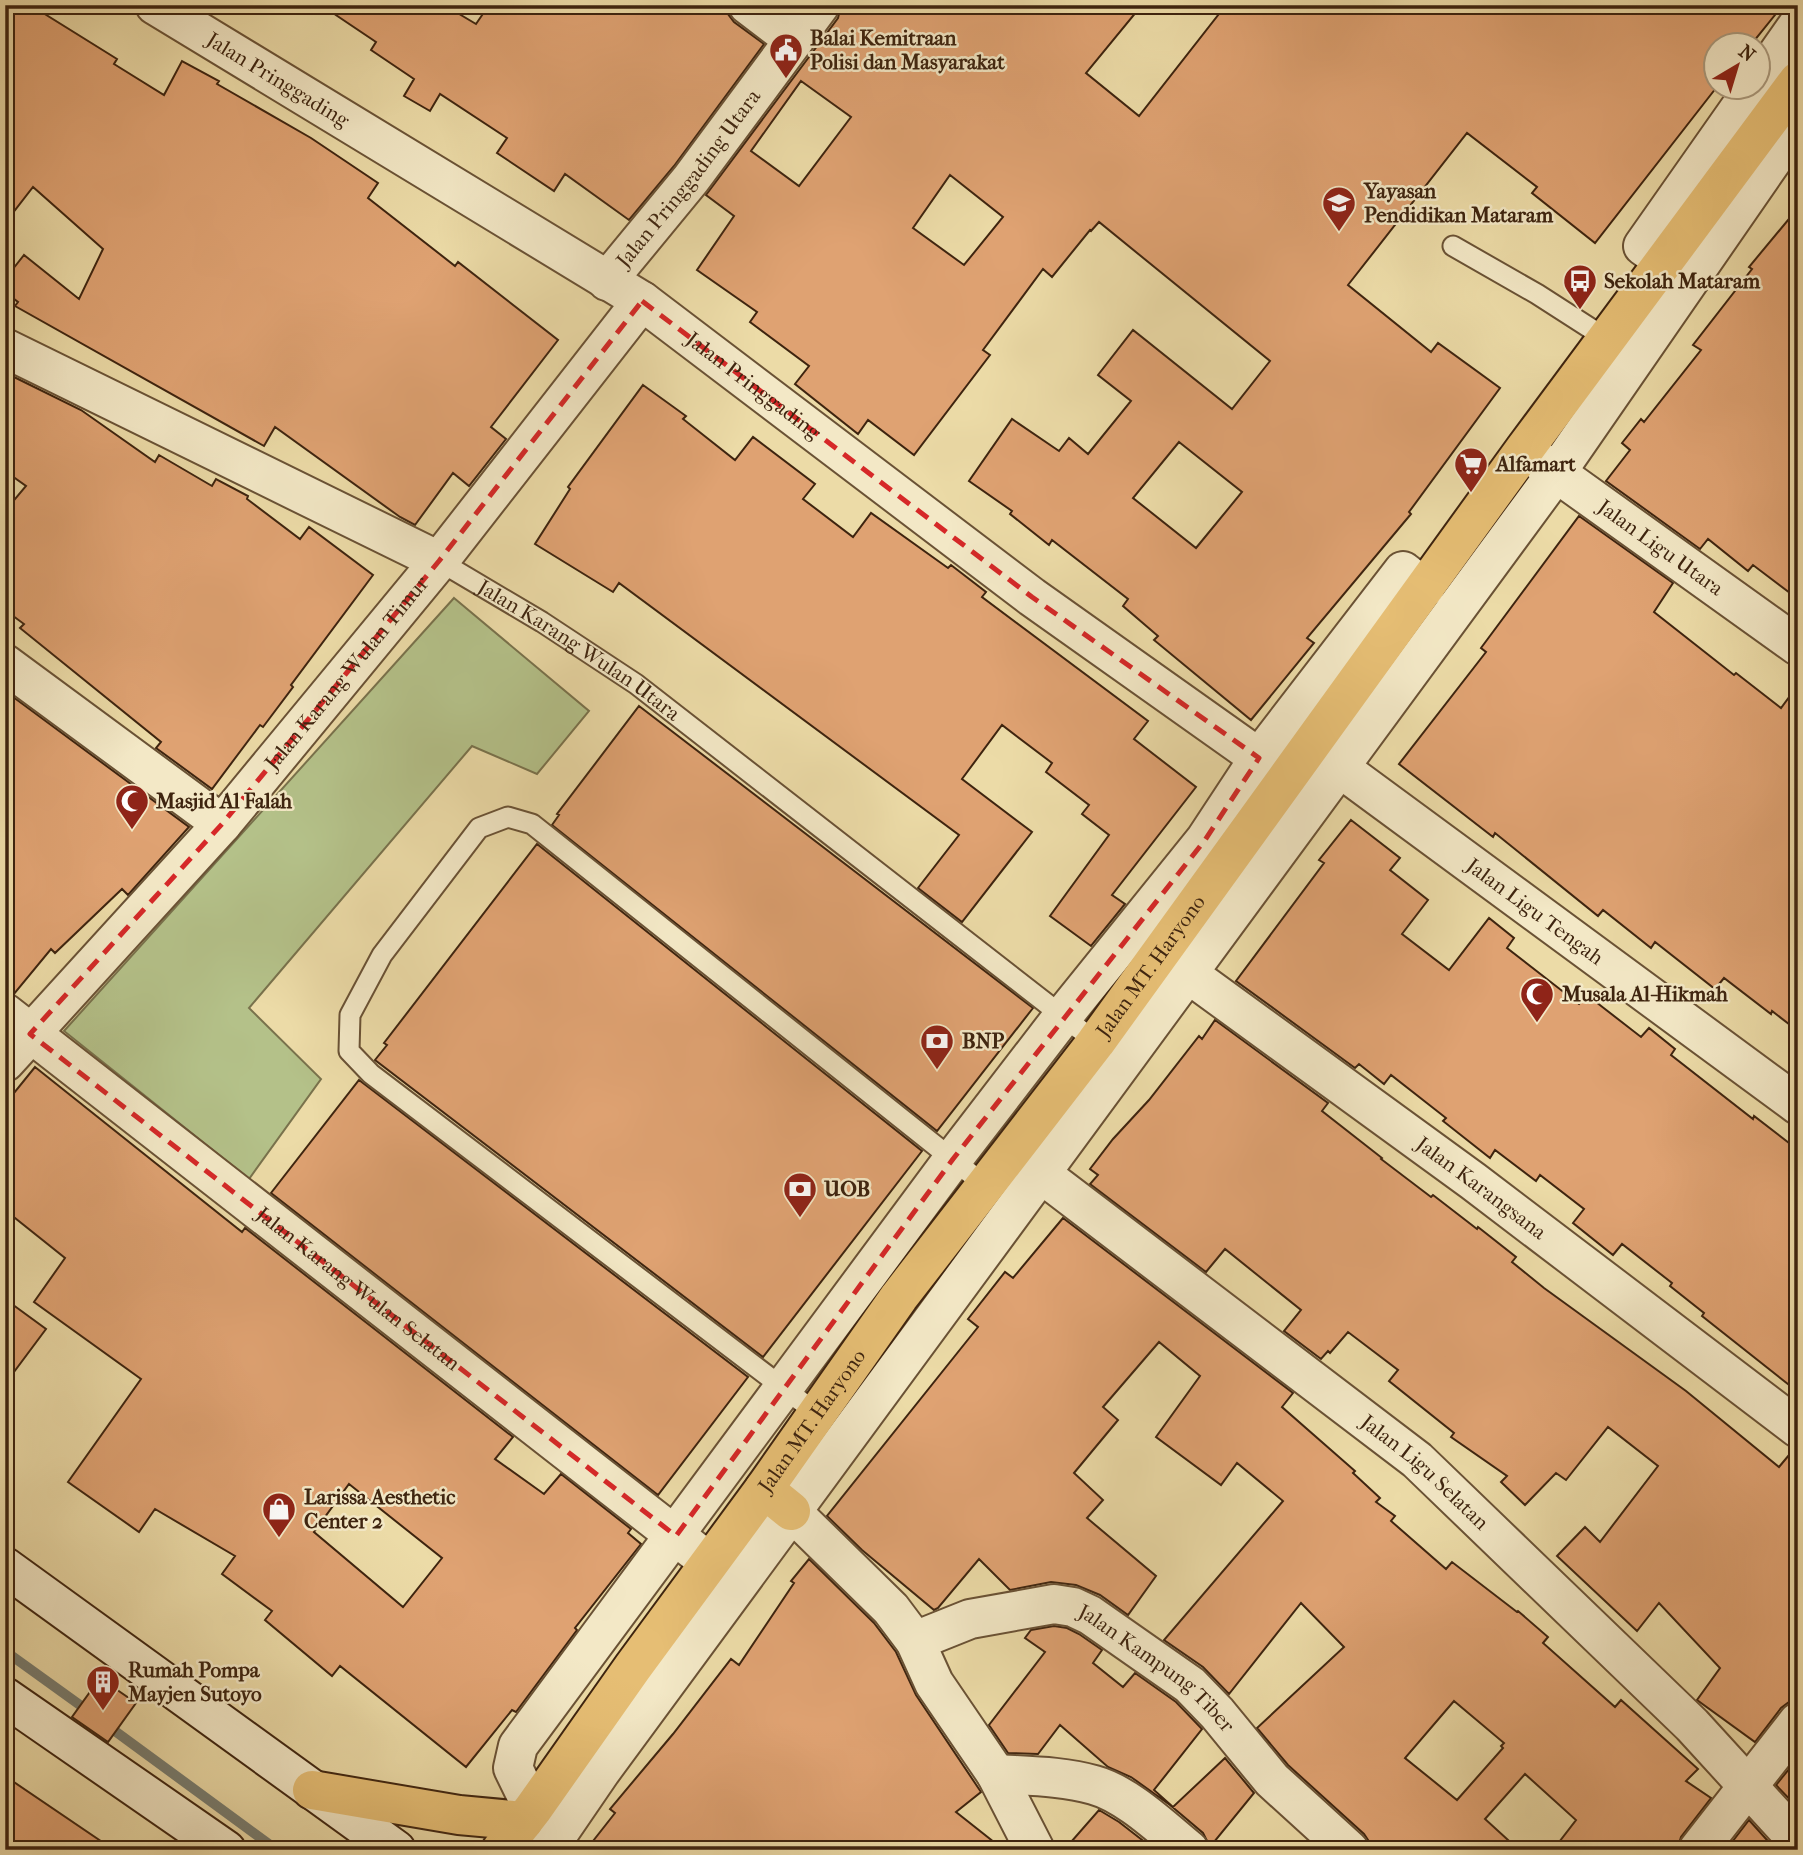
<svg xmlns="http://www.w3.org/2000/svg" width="1803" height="1855" viewBox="0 0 1803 1855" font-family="'IM FELL French Canon',serif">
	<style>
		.green { fill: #b4c189; stroke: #79724c; stroke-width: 2 }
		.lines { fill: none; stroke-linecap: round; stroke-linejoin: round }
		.stream { stroke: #777d71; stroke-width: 10 }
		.building { fill: #dfa272; stroke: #3e240f; stroke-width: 2; fill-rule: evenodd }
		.lane-casing { stroke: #6a5235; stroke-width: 23 }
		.street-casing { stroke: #6a5235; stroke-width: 42 }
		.secondary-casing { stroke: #3e240f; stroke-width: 42 }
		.primary-casing { stroke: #3e240f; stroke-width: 42 }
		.lane { stroke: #f3e8c6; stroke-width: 19 }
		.street { stroke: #f3e8c6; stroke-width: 38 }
		.secondary { stroke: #f3e8c6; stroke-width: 38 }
		.primary { stroke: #e6be74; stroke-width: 38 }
		.marked { fill: none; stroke: #d62828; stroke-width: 5; stroke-dasharray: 14 9; stroke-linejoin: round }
		.labels { text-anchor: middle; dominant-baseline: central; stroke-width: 5; stroke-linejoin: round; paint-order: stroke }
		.poi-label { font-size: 21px; font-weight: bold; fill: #3e240f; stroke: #f3e8c6; text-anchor: start }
		.street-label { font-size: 21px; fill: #3e240f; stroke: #f3e8c6 }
	</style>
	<rect width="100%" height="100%" fill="#ecdba7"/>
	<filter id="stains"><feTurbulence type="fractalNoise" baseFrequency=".00286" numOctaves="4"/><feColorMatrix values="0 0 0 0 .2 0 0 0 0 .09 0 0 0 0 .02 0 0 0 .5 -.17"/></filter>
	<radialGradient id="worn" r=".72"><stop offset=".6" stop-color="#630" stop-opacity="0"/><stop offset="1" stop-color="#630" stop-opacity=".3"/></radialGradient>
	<!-- green -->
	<path class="green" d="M454,598L589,711L537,774L472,746L249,1008L321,1079L249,1179L64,1031Z"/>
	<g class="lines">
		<!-- stream -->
		<path class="stream" d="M5,1651L91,1713
			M104,1723L277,1850"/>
	</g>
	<!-- building -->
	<path class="building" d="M321,5H444L476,24L489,5H727L728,14L734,22L764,44L674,166L629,220L565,174L554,191L497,153L507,138L440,94L430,111L404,96L414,79L371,50L376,42Z
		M841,5H1142L1086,73L1139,116L1226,5H1783L1750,46H1716V88L1595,243L1532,193L1537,187L1467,133L1348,285L1431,352L1438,343L1500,388L1409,512L1411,514L1307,638L1314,643L1251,720L1154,640L1158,636L1123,606L1128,599L1052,540L1049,545L1010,514L1012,511L969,481L1012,419L1059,451L1069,438L1088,454L1131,401L1098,375L1133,330L1232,409L1270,361L1099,222L1091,231L1090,230L1052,277L1043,269L983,350L990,355L914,455L868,420L858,434L795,384L809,366L750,322L757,312L697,270L734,216L706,195L838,18ZM801,81L851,117L799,186L751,151ZM950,175L1003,217L964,265L913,228ZM1179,442L1242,492L1196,548L1133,498Z
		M5,6L35,8L117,59L114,64L164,95L182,61L219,81L217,84L311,138L378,183L368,198L455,266L458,262L558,340L491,427L506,439L469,486L453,473L415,525L400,517L275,427L264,446L15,306L18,302L5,292V279L24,255L79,299L103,249L33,187L5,223Z
		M1798,208V599L1753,565L1748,571L1708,539L1700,549L1606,481L1630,450L1622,443L1641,419L1644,422L1701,350L1693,345L1752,269L1749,267Z
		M14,377L81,410L155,462L159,455L212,486L216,479L248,496L247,499L300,539L309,527L373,575L291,685L293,687L263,727L260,725L212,789L156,748L161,742L20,628L24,624L5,610V511L26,486L5,471V388Z
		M643,385L686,416L683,419L735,460L753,437L815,484L803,499L853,537L871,513L948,568L951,565L986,592L982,597L1148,721L1134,739L1196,787L1112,895L1125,904L1091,946L1050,916L1109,835L1082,814L1089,805L1046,772L1052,763L1002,725L962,779L1032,832L962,922L918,888L959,835L619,583L613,592L535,544L570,489L568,487Z
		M1579,516L1673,583L1654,612L1734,675L1736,673L1781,708L1798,685V1031L1772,1011L1771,1014L1724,978L1715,989L1655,942L1651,948L1603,910L1598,916L1495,833L1493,837L1399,764L1486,652L1481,648Z
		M5,691L189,827L128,895L122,889L55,953L51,949L14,994L5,992Z
		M639,706L1033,1008L937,1131L552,825L559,815L557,814Z
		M1351,820L1400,858L1390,870L1428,900L1402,934L1449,970L1489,918L1514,938L1507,948L1579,1004L1587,995L1641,1037L1649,1028L1675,1049L1671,1055L1753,1119L1754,1116L1798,1150V1392L1702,1316L1704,1313L1670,1286L1672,1283L1622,1244L1613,1255L1573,1223L1584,1209L1540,1175L1536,1181L1495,1150L1490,1158L1443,1121L1446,1118L1391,1075L1384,1084L1359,1064L1355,1068L1236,981L1324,863L1319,860Z
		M537,844L922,1151L763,1357L375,1060L387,1045L384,1043Z
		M1215,1020L1328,1103L1322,1111L1382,1158L1381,1159L1431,1197L1433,1195L1477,1229L1478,1227L1516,1257L1512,1262L1544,1288L1686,1391L1779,1467L1794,1449H1798V1701L1789,1702L1781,1708L1755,1742L1697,1700L1720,1668L1659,1603L1637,1631L1557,1556L1585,1527L1600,1542L1658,1466L1608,1427L1566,1480L1556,1473L1525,1505L1501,1482L1507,1476L1451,1437L1454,1433L1389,1381L1398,1370L1348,1332L1330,1353L1328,1351L1321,1359L1284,1331L1301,1310L1225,1249L1206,1272L1090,1184L1098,1175L1090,1169L1113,1139L1149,1100L1199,1036L1202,1039Z
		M35,1067L242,1232L245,1228L513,1437L495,1459L544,1494L561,1474L631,1529L628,1533L641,1544L575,1628L577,1630L516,1712L512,1710L466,1767L340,1666L332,1676L265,1620L272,1611L222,1574L235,1556L155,1509L139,1532L68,1482L141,1379L34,1302L65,1258L5,1210V1104ZM349,1484L442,1558L403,1607L314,1532Z
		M359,1080L748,1377L658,1495L271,1193Z
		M1063,1218L1293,1393L1282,1407L1355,1471L1353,1473L1380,1498L1376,1502L1395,1516L1391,1521L1446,1569L1452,1562L1517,1612L1518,1611L1548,1637L1543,1643L1615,1707L1621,1700L1698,1769L1686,1781L1711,1798L1681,1837L1677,1850H1553L1576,1820L1525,1774L1485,1819L1519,1850H1370V1843L1364,1834L1288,1765L1257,1728L1344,1647L1301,1603L1229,1694L1203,1667L1164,1640L1283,1501L1237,1463L1221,1485L1156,1437L1200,1376L1159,1342L1103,1407L1118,1420L1074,1473L1103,1500L1087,1518L1156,1576L1128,1615L1100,1595L1076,1585L1051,1582L1010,1590L979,1559L938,1608L934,1610L862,1550L827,1516L978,1327L968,1319L1005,1272L1013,1278ZM1454,1701L1504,1743L1501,1746L1503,1748L1457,1800L1405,1758Z
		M5,1299L46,1329L5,1384Z
		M809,1559L874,1623L896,1652L916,1695L981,1792L956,1812L1004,1850H586L615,1813L610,1809L673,1734L731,1659L739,1665L794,1583L791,1581Z
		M1054,1626L1067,1628L1079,1634L1102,1650L1093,1663L1123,1687L1135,1673L1176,1702L1202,1729L1154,1790L1173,1807L1225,1758L1254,1793L1210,1847L1203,1833L1170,1805L1131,1777L1108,1767L1060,1725L1038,1754L1008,1753L989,1725L1045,1652L1025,1638L1031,1630Z
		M100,1678L136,1703L108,1742L72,1717Z
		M1798,1758V1808L1776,1785Z
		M5,1776L114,1850H5Z
		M1099,1810L1119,1822L1155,1850H1064Z
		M1749,1820L1776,1850H1726Z"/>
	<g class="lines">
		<!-- lane casing -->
		<g class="lane-casing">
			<g id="lane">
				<path d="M1453,246L1537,294L1607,339"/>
				<path id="s1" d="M439,561L542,622L636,684L1096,1042"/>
				<path d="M823,1418L371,1074L349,1051L350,1015L382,955L479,828L508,817L532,824L986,1186"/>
			</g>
		</g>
		<!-- street casing -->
		<g class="street-casing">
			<g id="street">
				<path id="s2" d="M155,5L642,301L1032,597L1259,758L1302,759L1340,768L1798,1105"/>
				<path d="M748,5L794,40"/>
				<path d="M1758,82L1798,25"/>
				<path d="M1664,261L1643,246L1754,88"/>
				<path id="s3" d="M607,281L691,179L820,5"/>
				<path d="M5,348L439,561"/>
				<path id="s4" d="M1537,459L1798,646"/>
				<path d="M5,664L222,824"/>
				<path id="s5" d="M1168,959L1473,1181L1798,1428"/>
				<path id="s6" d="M5,1013L696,1552"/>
				<path id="s7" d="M5,1062L222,824L439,561L642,301"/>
				<path id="s8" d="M1019,1157L1417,1460L1692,1725L1798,1841"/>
				<path d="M791,1511L891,1609L915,1641L934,1683L996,1774L1035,1850"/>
				<path id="s9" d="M915,1641L970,1619L1054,1604L1073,1607L1090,1615L1190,1685L1217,1713L1272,1780L1349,1850"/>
				<path d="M996,1774C1028,1776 1063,1776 1094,1785C1127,1794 1162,1828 1189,1850"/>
				<path d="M533,1809L513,1768L518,1746L953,1159L1063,1016L1205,840L1259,758L1403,571L1425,588"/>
				<path d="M547,1850L601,1771L1556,473L1798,123"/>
				<path d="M1698,1850L1798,1722"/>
			</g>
		</g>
		<!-- secondary casing -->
		<g class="secondary-casing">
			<path id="secondary" d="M5,1567L396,1850
				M5,1697L226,1850"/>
		</g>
		<!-- primary casing -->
		<g class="primary-casing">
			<g id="primary">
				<path d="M764,1489L791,1511"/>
				<path d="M312,1790L459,1815L524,1821"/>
				<path id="s10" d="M501,1850L533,1809L633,1667L764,1489L899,1297L1096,1042L1524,450L1798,81"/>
			</g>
		</g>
		<!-- lane -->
		<use href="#lane" class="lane"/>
		<!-- street -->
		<use href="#street" class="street"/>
		<!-- secondary -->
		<use href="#secondary" class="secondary"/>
		<!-- primary -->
		<use href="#primary" class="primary"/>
	</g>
	<!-- marked area -->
	<path class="marked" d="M642,301L1032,597L1259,758L1205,840L953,1159L676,1536L30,1034L222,824L439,561Z"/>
	<!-- icons -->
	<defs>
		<g id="civic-pin" transform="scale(1.75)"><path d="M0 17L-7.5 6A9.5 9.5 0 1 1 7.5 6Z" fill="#8f2418" stroke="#f3e8c6"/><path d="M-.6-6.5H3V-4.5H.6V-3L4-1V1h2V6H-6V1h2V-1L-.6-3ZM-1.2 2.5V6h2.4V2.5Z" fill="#fff"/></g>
		<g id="school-pin" transform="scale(1.75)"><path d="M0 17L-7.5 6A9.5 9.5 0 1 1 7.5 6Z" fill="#8f2418" stroke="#f3e8c6"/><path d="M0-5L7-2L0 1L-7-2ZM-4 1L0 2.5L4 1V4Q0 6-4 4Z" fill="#fff"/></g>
		<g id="bus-pin" transform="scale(1.75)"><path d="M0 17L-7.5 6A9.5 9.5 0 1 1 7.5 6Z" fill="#8f2418" stroke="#f3e8c6"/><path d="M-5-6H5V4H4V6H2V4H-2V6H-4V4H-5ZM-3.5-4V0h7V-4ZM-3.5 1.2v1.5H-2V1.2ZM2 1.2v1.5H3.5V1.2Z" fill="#fff"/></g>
		<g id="supermarket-pin" transform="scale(1.75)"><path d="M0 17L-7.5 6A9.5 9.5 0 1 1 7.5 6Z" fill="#8f2418" stroke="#f3e8c6"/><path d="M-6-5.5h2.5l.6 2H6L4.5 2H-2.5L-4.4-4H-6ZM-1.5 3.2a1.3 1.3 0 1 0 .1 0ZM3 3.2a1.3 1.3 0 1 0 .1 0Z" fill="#fff"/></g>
		<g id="mosque-pin" transform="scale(1.75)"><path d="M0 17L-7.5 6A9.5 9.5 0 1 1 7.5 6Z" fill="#8f2418" stroke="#f3e8c6"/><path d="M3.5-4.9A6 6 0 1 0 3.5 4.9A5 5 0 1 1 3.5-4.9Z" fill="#fff"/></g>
		<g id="bank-pin" transform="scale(1.75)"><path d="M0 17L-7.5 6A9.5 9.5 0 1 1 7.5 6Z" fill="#8f2418" stroke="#f3e8c6"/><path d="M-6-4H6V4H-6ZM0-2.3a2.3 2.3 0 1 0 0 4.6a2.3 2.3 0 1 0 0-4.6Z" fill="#fff"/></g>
		<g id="shop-pin" transform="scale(1.75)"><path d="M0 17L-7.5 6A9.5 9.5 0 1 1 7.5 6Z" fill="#8f2418" stroke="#f3e8c6"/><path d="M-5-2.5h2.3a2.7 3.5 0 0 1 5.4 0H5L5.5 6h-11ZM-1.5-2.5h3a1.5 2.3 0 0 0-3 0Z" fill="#fff"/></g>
		<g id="building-pin" transform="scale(1.75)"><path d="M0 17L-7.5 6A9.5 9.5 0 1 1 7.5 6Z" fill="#8f2418" stroke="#f3e8c6"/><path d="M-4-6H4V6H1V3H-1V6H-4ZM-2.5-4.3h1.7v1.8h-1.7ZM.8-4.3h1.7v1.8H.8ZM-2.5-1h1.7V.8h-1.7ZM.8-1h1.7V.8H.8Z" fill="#fff"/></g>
	</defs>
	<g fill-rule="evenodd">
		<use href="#civic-pin" x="786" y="50"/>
		<use href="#school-pin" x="1339" y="203"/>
		<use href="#bus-pin" x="1580" y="281"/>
		<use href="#supermarket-pin" x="1471" y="464"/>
		<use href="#mosque-pin" x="132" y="801"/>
		<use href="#mosque-pin" x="1537" y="994"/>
		<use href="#bank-pin" x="937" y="1041"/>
		<use href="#bank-pin" x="800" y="1189"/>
		<use href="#shop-pin" x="279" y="1509"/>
		<use href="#building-pin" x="103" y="1682"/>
	</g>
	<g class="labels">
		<!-- poi labels -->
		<g class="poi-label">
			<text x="810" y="38">Balai Kemitraan<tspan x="810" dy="24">Polisi dan Masyarakat</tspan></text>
			<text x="1364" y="191">Yayasan<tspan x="1364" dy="24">Pendidikan Mataram</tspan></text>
			<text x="1604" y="281">Sekolah Mataram</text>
			<text x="1496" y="464">Alfamart</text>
			<text x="156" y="801">Masjid Al Falah</text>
			<text x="1562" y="994">Musala Al-Hikmah</text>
			<text x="962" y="1041">BNP</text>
			<text x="824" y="1189">UOB</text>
			<text x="304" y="1497">Larissa Aesthetic<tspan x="304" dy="24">Center 2</tspan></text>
			<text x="128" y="1670">Rumah Pompa<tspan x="128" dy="24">Mayjen Sutoyo</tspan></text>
		</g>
		<!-- street labels -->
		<g class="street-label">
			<text stroke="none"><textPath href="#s2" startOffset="144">Jalan Pringgading</textPath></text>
			<text stroke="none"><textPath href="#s3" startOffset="131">Jalan Pringgading Utara</textPath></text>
			<text stroke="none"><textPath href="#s2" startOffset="710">Jalan Pringgading</textPath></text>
			<text stroke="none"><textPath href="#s4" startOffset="152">Jalan Ligu Utara</textPath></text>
			<text stroke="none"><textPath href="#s1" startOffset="166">Jalan Karang Wulan Utara</textPath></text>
			<text stroke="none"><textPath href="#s7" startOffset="518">Jalan Karang Wulan Timur</textPath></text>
			<text stroke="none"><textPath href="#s2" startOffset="1662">Jalan Ligu Tengah</textPath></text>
			<text stroke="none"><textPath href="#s10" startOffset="1097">Jalan MT. Haryono</textPath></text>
			<text stroke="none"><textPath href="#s5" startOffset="388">Jalan Karangsana</textPath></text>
			<text stroke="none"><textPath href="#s6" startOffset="448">Jalan Karang Wulan Selatan</textPath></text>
			<text stroke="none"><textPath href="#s10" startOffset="530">Jalan MT. Haryono</textPath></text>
			<text stroke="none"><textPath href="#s8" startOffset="514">Jalan Ligu Selatan</textPath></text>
			<text stroke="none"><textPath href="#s9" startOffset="268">Jalan Kampung Tiber</textPath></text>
		</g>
	</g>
	<!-- margin -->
	<rect width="1803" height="1855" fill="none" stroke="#ecdba7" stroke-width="28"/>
	<rect x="7" y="7" width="1789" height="1841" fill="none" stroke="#3e240f" stroke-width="3.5"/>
	<rect x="14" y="14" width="1775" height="1827" fill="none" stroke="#3e240f" stroke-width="2"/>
	<!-- north arrow -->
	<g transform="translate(1737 66) rotate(38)"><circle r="33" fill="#f3e8c6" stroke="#ab9a7d" stroke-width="2"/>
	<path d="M0-5L12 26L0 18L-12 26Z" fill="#8f2418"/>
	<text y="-10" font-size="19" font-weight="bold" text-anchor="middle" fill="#3e240f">N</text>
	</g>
	<rect width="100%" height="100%" filter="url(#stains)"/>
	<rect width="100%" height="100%" fill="url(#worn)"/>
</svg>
